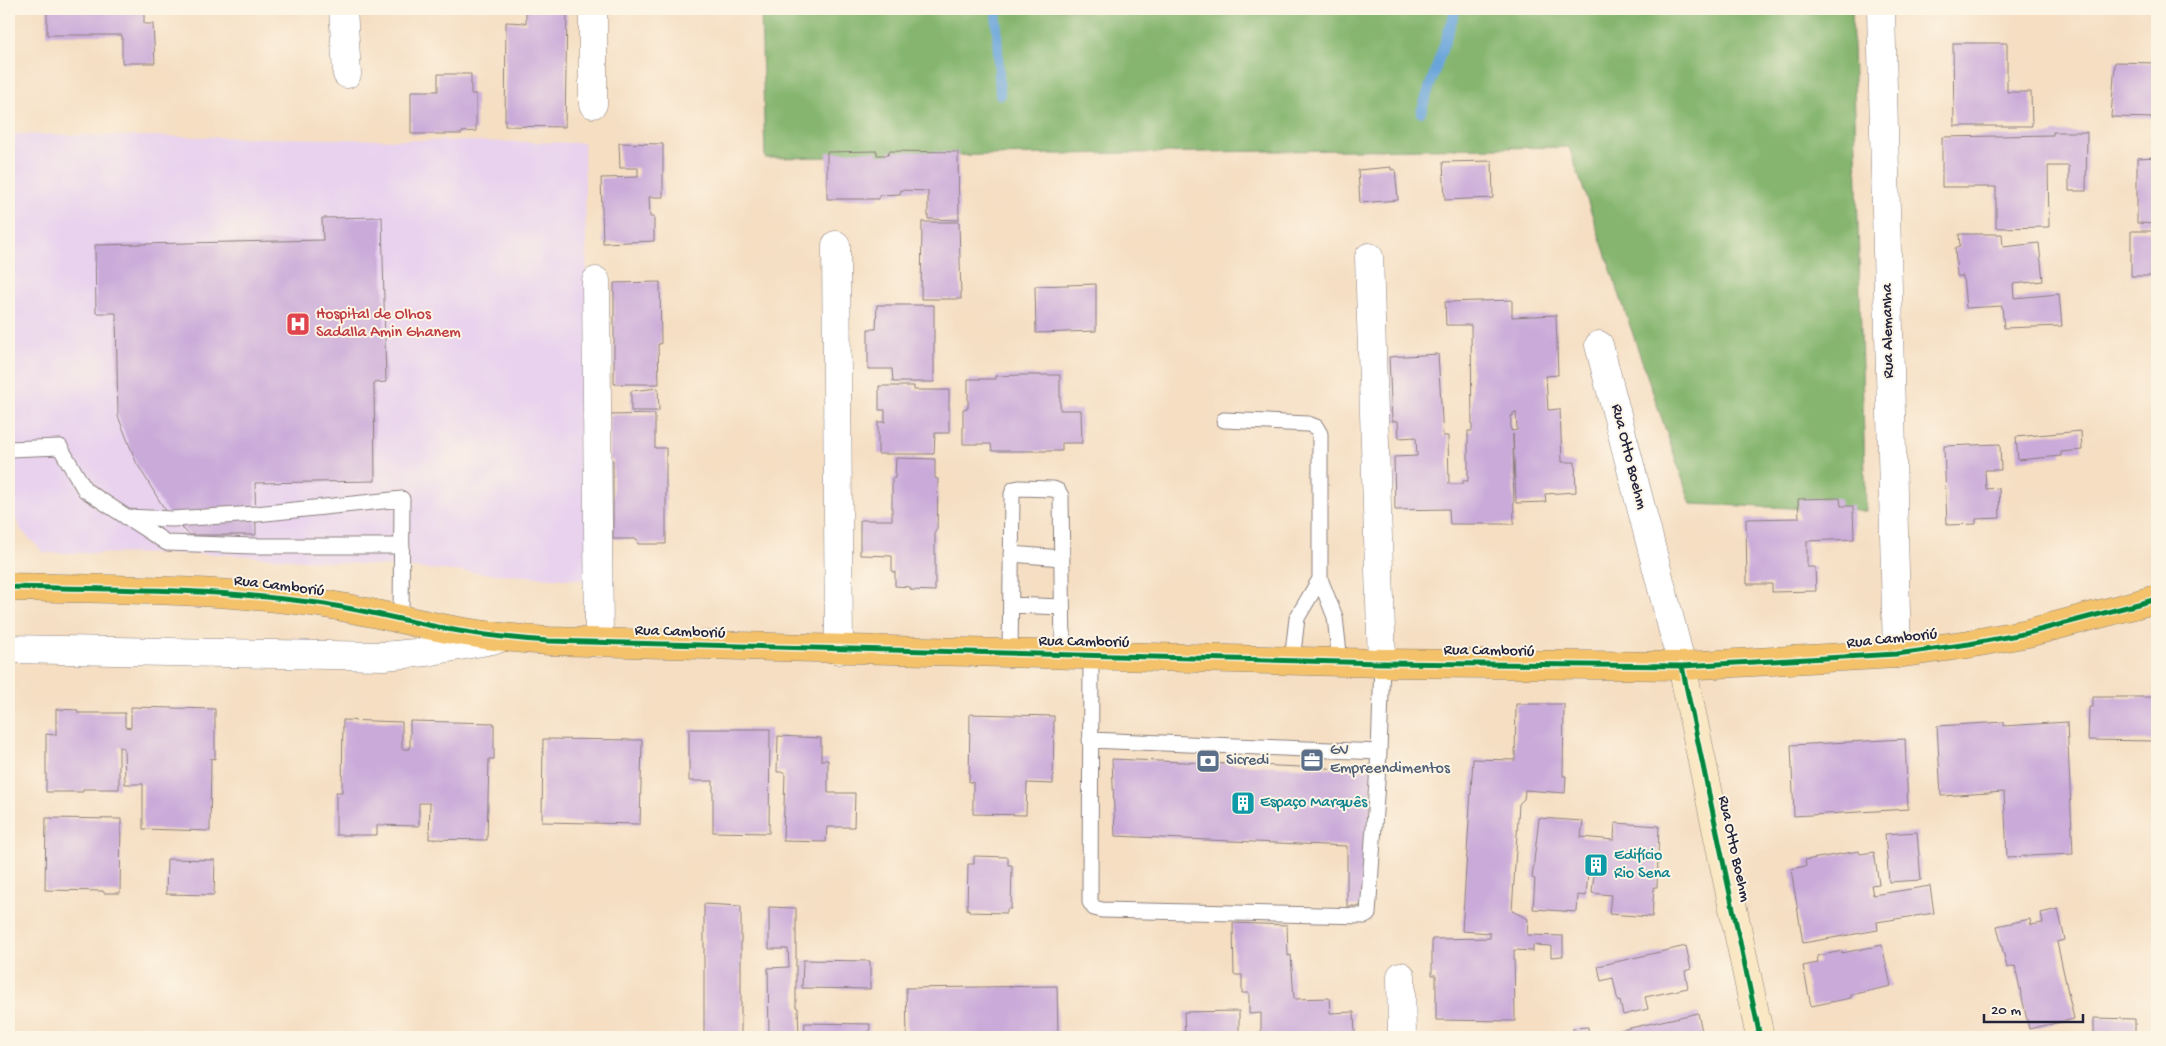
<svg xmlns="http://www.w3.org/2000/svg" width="2166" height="1046" viewBox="0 0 2166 1046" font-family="'Gochi Hand',sans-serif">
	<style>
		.built { fill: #e8d2ee }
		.forest { fill: #85b56e; stroke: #546c54 }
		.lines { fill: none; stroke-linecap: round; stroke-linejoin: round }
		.stream { stroke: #6aa5da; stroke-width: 10 }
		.building { fill: #caaad9; fill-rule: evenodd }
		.lane-casing { stroke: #8c807e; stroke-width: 17 }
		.street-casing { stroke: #8c807e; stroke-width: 29 }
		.secondary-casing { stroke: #8c807e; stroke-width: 29 }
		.primary-casing { stroke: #8c807e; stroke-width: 29 }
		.lane { stroke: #fff; stroke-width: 15 }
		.street { stroke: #fff; stroke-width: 28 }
		.secondary { stroke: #fae7c3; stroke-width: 28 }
		.primary { stroke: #f3c26a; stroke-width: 28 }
		.cycleway-casing { stroke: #fcf5e5; stroke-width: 8 }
		.cycleway { stroke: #00873e; stroke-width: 5 }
		.labels { text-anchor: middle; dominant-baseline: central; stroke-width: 4; stroke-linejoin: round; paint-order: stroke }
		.health-label { font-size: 16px; fill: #be3a42; stroke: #fcf5e5; text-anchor: start }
		.street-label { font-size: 16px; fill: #22223b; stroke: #fcf5e5 }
		.service-label { font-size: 16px; fill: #4e5e75; stroke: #fcf5e5; text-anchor: start }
		.culture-label { font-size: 16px; fill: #0d838f; stroke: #fcf5e5; text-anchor: start }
	</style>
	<rect width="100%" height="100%" fill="#fcf5e5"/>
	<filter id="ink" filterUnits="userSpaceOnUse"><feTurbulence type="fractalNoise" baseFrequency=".02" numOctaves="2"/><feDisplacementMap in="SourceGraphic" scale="10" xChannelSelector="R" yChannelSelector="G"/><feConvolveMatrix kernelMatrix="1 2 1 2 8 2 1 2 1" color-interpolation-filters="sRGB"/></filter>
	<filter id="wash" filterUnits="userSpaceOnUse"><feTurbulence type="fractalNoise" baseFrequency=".0096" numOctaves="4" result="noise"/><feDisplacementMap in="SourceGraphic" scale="20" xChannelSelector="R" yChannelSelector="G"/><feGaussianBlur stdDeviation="1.12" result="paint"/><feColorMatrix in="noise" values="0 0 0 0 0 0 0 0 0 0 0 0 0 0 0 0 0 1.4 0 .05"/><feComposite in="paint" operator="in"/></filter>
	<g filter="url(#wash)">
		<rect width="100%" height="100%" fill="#f5dec2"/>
		<!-- built -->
		<path class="built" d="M9,134L584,143L593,581L221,554L44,553L21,530L9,505Z"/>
		<!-- forest -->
		<path class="forest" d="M761,9H1852L1866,511L1691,504L1569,147L765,158Z"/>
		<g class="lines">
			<!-- stream -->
			<path class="stream" d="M996,9L1000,95
				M1421,112L1456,9"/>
		</g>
		<g id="blocks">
			<!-- building -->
			<path class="building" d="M47,9H144V24H153L155,63H122V35H47Z
				M526,10L567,11L565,127L505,126L506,22L526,23Z
				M1953,43H2007V92H2031L2032,126H1954Z
				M2115,62L2155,63V66H2157V118L2111,117Z
				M438,74H471V94H476V131L462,132V134H411V91H438Z
				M2053,132H2087L2086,191H2069V166H2048L2049,227L1996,228V187H1942V137L2053,135Z
				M619,143L663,144V197H649L650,217H654V241L603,243L601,178L638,177V168H620Z
				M877,151V155H888L889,151L958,152L959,220L928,219V191L901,190L900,194L879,195V199H827V152Z
				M2157,157V224L2137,223V158Z
				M1492,161L1493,198L1445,200L1443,162Z
				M1391,167V170L1395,169L1398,200L1360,203L1358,170Z
				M382,217L386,382L374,383L375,481L255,483L256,535H190L172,519L162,505L136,462L118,416L116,313H96L95,245L323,240L322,218Z
				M922,222H959L961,299H921Z
				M2131,231H2157V276H2131Z
				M1959,234H2002L2003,247L2039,243L2043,281L2013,284L2014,298L2059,294L2062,326L2004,328L2002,306L1966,308L1963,276H1957L1955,248L1960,247Z
				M660,282L661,344H658L659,384H614V283Z
				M1096,284V331L1036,333L1035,286Z
				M1512,300V317L1556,315L1558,375L1546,376L1548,410L1560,409L1562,462H1575L1576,492L1545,494L1546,502L1516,503L1513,434L1514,524H1450L1449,509L1395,510L1394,457L1417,456L1416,437L1399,438L1398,421H1392L1389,357L1438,354L1443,436H1448L1449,484H1463V481H1468V431H1472L1471,325H1446L1445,302ZM1516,412L1517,430L1511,431V416H1513V413Z
				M877,305H934V382H893L892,369H868V329H876Z
				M1021,375H1060V410H1081L1082,443H1062V451H992L991,444H963V409L968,408V379H996V376Z
				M879,386H914V390H949V433H935L934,454H878V422H885V410H879Z
				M658,388L659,411H631V391Z
				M655,414V448H666V544H638L637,539H613V460H610V415Z
				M2081,431L2082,450L2061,452V456L2018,460L2016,437Z
				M2000,444L2001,470H1985L1986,489L1999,488L2000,518L1976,519V524L1947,525L1944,446Z
				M896,458L935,459V478L938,479L937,530H935V591L911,590L910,587L895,586V572H892V556L860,555V520H892V478H895Z
				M1840,498L1841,506H1853L1854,539L1807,541V567H1815L1816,591L1772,592V584H1747L1746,519L1799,518L1798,499Z
				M2093,697H2157V752H2154L2155,741L2088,740L2089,707H2093Z
				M1516,704H1564L1563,776H1566L1565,793L1525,790L1524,799L1519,804L1512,911L1528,919L1527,935L1563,936V956L1551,957V946L1533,945V951L1514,950L1515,1021L1436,1020V975H1432V939L1490,938V933L1462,931L1473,759L1515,760Z
				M131,707L215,709V759L211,758L210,831L143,829V784H125L124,748L119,747V789H83V792H46V734L56,735V709L78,710L77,713H125V727L131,728Z
				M970,714L1054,716L1053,784L1027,783L1026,815L973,814V782H969Z
				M343,720L402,722V749H410V721L494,723V759H489L487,840L429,839L430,803H419V826L377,825V835H336V792H342Z
				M2004,722V726L2067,722L2073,854L2007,857L2004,792L1941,796L1937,726Z
				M689,729H770L769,833L713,832V781H689Z
				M778,736L821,738V760H828V793H855L854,827H827L826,842L783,841L785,772H777Z
				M543,739L642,740L640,824L542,822Z
				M1905,739L1908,809L1794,816L1791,745Z
				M1112,759L1372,770L1368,906H1347V846L1115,836Z
				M46,818L121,819L120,893H104L103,891L45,890Z
				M1539,818L1583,821L1581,837L1614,840L1615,823L1659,826L1657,887H1654L1652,917L1609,914L1611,895L1592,893L1594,873H1588L1586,896L1578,895L1577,912L1533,909L1535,879L1532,878Z
				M1917,832L1921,880L1889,882L1885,834Z
				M1859,851L1860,854L1874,852L1879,884L1871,885L1873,895L1930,886L1934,913L1877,922L1878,930L1803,943L1791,869L1806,866L1805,860Z
				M974,856L1008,857V865H1012L1011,909H1007V913L969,912V909L967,910L968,864H974Z
				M167,859L215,860L214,895L166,894Z
				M704,904L741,906V1037H704Z
				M769,907L796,908V1007L798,1008L799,1037H769L768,968L789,967L788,949H769Z
				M2058,909L2065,940L2057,942L2074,1019L2029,1029L2015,966L2007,968L1997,926L2030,919L2031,925L2043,923L2041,913Z
				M1233,923L1287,925L1288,956L1291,955L1294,999L1329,998L1330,1013L1354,1012L1355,1037H1261V1013L1249,1014V993H1242V975H1234Z
				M1882,945L1891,986L1851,995V998L1811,1006L1803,966L1818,963L1817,956L1842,951V953Z
				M1686,946L1691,969L1685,971L1688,988L1645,997L1648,1009L1623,1015L1620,1001L1618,1002L1613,978L1601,981L1598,966Z
				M803,960L870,961V989L802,988Z
				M1057,986L1058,1037H907L906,988Z
				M1239,1011V1037H1185L1184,1012Z
				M1698,1013L1703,1036L1623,1037L1621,1030Z
				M2094,1018L2135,1019V1037H2094Z
				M805,1023L870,1024L869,1037H804Z
				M1588,1027L1589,1037H1574L1573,1028Z"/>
		</g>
	</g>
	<g filter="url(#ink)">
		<use href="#blocks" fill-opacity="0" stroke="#8c807e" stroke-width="1"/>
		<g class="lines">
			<!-- lane casing -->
			<g class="lane-casing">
				<path id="lane" d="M1224,420L1308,424L1316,427L1320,434V579L1335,617L1340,662
					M9,449L60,447L85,490L167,543L254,546H402
					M126,517L172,519L256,514L402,499L401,618
					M1011,554L1062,558
					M1011,605L1062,607
					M1010,655L1012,494L1014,489L1019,488L1053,489L1058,491L1061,496L1063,655
					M1091,655L1090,902L1094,908L1102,910L1365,916L1368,914L1379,752L1382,663
					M1292,661L1297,618L1320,579
					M1090,740L1379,752"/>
			</g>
			<!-- street casing -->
			<g class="street-casing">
				<path id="street" d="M343,9L347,74
					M1881,9L1897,654
					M593,104V9
					M836,245L839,650
					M1369,257L1382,663
					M596,281L599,643
					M1599,345L1682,666
					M9,649L384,656L426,652L498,639
					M1401,976L1402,1037"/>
			</g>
			<!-- secondary casing -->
			<g class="secondary-casing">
				<path id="secondary" d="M1682,666L1760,1037"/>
			</g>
			<!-- primary casing -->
			<g class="primary-casing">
				<path id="primary" d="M9,587C112,589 216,589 318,603C366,610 412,623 459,631C489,636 519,639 549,641L1382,663L1682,666L1897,654L1969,644L2028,633L2157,599"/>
			</g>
			<!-- lane -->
			<use href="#lane" class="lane"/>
			<!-- street -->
			<use href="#street" class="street"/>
			<!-- secondary -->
			<use href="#secondary" class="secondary"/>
			<!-- primary -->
			<use href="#primary" class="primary"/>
			<!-- cycleway casing -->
			<g class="cycleway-casing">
				<path id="cycleway" d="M9,587C112,589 216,589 318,603C366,610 412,623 459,631C489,636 519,639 549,641L1382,663L1682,666L1897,654L1969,644L2028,633L2157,599
					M1682,666L1760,1037"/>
			</g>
			<!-- cycleway -->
			<use href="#cycleway" class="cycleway"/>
		</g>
	</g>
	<!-- icons -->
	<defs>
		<g id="hospital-square" transform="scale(1.25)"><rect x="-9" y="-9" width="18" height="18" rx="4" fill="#e0444e" stroke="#fcf5e5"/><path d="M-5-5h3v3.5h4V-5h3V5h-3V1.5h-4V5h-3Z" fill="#fff"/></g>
		<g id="office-square" transform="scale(1.25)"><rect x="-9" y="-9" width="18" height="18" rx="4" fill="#5c6f8a" stroke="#fcf5e5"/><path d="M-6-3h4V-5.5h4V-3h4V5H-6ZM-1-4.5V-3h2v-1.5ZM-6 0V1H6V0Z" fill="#fff"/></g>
		<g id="bank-square" transform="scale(1.25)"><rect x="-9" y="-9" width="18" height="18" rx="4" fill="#5c6f8a" stroke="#fcf5e5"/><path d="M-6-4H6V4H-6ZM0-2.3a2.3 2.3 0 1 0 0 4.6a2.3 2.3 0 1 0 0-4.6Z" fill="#fff"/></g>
		<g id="building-square" transform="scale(1.25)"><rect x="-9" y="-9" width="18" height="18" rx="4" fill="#0f9aa8" stroke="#fcf5e5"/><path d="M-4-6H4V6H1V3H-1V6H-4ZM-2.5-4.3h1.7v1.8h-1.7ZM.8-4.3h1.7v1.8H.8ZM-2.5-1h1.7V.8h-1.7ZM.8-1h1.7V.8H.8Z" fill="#fff"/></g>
	</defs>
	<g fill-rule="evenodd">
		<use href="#hospital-square" x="298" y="324"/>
		<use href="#office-square" x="1312" y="760"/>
		<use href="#bank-square" x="1208" y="761"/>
		<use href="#building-square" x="1243" y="803"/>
		<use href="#building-square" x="1596" y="865"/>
	</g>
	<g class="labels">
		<!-- health labels -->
		<g class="health-label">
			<text x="316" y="315">Hospital de Olhos<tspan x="316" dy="18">Sadalla Amin Ghanem</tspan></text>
		</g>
		<!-- street labels -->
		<g class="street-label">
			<text transform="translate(1889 331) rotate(-91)">Rua Alemanha</text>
			<text transform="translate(1628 457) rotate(76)">Rua Otto Boehm</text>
			<text transform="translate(279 587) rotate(7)">Rua Camboriú</text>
			<text transform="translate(680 633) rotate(2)">Rua Camboriú</text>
			<text transform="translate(1892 640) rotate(-6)">Rua Camboriú</text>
			<text transform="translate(1084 643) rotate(1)">Rua Camboriú</text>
			<text transform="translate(1489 652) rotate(1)">Rua Camboriú</text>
			<text transform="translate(1733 849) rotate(78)">Rua Otto Boehm</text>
		</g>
		<!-- service labels -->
		<g class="service-label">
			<text x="1330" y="751">GV<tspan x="1330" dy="18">Empreendimentos</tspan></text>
			<text x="1226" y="761">Sicredi</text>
		</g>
		<!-- culture labels -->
		<g class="culture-label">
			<text x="1260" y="803">Espaço Marquês</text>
			<text x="1614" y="856">Edifício<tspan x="1614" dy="18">Rio Sena</tspan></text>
		</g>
	</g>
	<!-- margin -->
	<rect width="2166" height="1046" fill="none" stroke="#fcf5e5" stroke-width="30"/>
	<!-- scale -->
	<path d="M1984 1014v8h99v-8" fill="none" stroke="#22223b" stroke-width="2.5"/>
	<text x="1991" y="1014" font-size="15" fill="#22223b" stroke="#fcf5e5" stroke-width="4" paint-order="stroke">20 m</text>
</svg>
